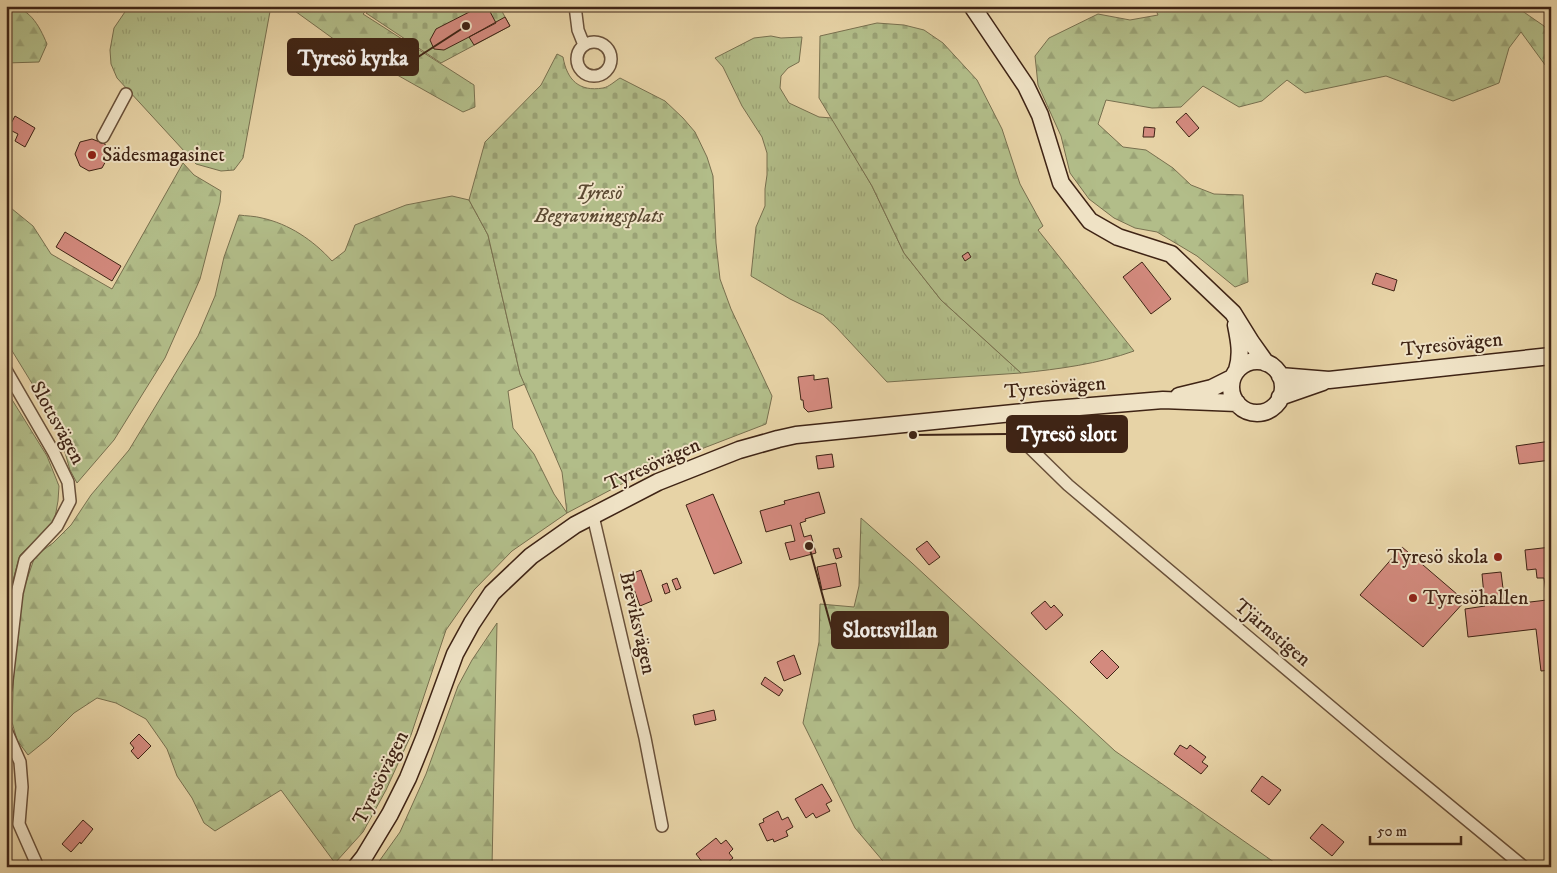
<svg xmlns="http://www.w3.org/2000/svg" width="1557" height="873" viewBox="0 0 1557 873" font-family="'IM FELL DW Pica',serif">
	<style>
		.grass { fill: url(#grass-tufts); stroke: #78704f }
		.forest { fill: url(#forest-firs); stroke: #78704f }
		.cemetery { fill: url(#cemetery-stones); stroke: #78704f }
		.building { fill: #d38a7e; stroke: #3f2415 }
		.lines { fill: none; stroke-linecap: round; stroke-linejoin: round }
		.street-casing { stroke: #695039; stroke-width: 14 }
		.secondary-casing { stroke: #3f2415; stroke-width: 19 }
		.street { stroke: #efe2c5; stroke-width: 11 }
		.secondary { stroke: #efe2c5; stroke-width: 16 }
		.poi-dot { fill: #8f2418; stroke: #efe2c5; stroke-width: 2 }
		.labels { text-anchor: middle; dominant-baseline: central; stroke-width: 4; stroke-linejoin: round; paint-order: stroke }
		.poi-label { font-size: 20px; fill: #3f2415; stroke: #efe2c5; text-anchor: start }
		.park-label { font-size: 20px; font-style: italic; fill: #5c4a32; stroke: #efe2c5 }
		.street-label { font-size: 20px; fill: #3f2415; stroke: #efe2c5 }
		.leader { fill: none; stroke: #3f2415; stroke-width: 2 }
		.callout-dot { fill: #3f2415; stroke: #efe2c5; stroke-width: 2 }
		.callout { fill: #3f2415; stroke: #3f2415; stroke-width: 2 }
		.callout-label { font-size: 21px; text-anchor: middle; font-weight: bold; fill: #fff }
	</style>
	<defs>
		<pattern id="grass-tufts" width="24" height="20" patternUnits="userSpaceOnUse" patternTransform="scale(1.25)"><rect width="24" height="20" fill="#b2bd89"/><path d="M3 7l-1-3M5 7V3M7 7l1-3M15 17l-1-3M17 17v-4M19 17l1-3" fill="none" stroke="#9aa275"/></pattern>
		<pattern id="forest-firs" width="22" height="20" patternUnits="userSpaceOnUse" patternTransform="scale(1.25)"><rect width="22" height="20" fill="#b2bd89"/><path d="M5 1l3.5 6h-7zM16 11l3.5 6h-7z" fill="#9aa275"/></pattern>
		<pattern id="cemetery-stones" width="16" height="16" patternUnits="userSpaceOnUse" patternTransform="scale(1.25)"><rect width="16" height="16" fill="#b2bd89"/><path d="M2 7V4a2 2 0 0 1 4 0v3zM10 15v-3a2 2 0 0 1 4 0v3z" fill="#9aa275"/></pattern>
	</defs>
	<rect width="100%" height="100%" fill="#e7d3a6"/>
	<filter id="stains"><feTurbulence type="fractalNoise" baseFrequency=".004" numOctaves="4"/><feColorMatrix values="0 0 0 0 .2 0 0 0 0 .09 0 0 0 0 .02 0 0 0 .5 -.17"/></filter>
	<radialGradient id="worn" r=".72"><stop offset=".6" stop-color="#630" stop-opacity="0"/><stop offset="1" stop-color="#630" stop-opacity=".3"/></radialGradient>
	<!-- grass -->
	<path class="grass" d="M129,6H271L243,158L234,170L221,171L196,164L117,78L111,64L110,50L114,28Z
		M771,36L781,38L802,37L799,62L788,68L781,76L780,88L789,103L819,117L832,118L872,186L904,253L941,300L1021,373L887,382L836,327L823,315L790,299L751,276L756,227L765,206V189L767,175V153L762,137L742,106L723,67L715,58L754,38Z"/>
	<!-- forest -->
	<path class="forest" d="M6,6C29,6 39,25 47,44L39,62L6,63Z
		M288,6H371L363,14L474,85L475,107L463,112L335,40Z
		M1154,6H1515L1544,26L1551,35V73L1521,32L1509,48L1499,83L1453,101L1386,76L1305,93L1287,80L1262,101L1239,107L1203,86L1181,107L1152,108L1106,100L1098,124L1123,147L1146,150L1173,168L1191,185L1214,194L1243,195L1248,282L1235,287L1197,256L1157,232L1135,228L1114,218L1089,199L1070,173L1061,136L1038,85L1035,56L1049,38L1098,14L1130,20L1158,15Z
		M183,163L194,175L221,191L220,202L200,279L165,358L114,440L77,483L70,470L60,435L44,403L6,341V204L33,226L51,254L112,289Z
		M452,196L469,200L488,235L520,374L525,384L508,391L513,428L534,454L554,494L567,513L512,551L474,590L446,630L411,735L386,790L363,832L335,863L281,790L215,831L204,823L192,798L177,776L167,749L146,719L116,703L97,698L74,713L49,738L28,755L17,740L12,722L14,663L22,594L35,556L53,543L71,525L91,495L129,450L198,336L215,296L224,257L239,215C246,216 255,216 262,218C289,224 313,240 332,261L345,251L355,225L406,205Z
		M6,390L47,456L59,486L58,501L54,523L20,555L8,598L6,616Z
		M861,518L912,563L1115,751L1281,867H888L855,828L803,723L819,642L820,604L854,607L859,586Z
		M497,623L492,867H375L400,832L426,774L458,686L472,660Z"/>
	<!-- cemetery -->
	<path class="cemetery" d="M374,6H499L510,26L441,63L366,13Z
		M877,23L904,25L924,30L943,43L977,80L1002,129L1020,184L1043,226L1038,230L1134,351C1098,364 1059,369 1021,373L941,300L904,253L872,186L819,98L820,36Z
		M557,54L563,57C567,80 579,92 603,88C609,87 615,81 620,78L665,101L683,118L695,132L707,157L713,176L716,243L720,279L731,309L772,396L766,424L652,468L567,513L562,472L520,374L488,235L469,200L485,142L541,85Z"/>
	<!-- building -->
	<path class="building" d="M29,6H42L38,12Z
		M481,6H487L496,23L444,50L434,49L430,40L436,29Z
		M505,17L510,26L474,45L469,37Z
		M1186,113L1199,128L1189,137L1176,122Z
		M15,116L35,128L25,147L15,141L18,134L8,129Z
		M1144,127L1155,128L1154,137H1143Z
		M92,139L105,144L108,157L102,168L89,171L80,166L75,154L80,142Z
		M65,232L121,266L112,281L56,247Z
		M968,252L971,257L965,261L962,256Z
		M1142,262L1171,299L1151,314L1123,277Z
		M1376,273L1397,280L1394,291L1372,284Z
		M814,375V380L828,378L832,408L808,412L804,408L803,400H801L798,377Z
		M1551,441V460L1519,464L1516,446Z
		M832,454L834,467L818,469L816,456Z
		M819,492L825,513L805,519L806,521L800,523L804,537L811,535L816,553L790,560L785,543L795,541L791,525L766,532L760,511L785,504L784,501Z
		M713,494L742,563L714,574L686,505Z
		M927,541L940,557L929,565L916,549Z
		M1402,547L1465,601L1423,647L1360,595Z
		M1551,547V670L1541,671L1536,629L1468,637L1465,609L1485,606L1482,574L1501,572L1505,605L1547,600L1544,578H1537L1536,569L1527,570L1525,550Z
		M839,548L842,557L836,559L833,549Z
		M836,563L841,586L822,590L817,567Z
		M641,570L652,601L640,606L629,575Z
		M677,578L681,588L676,590L672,580Z
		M667,583L670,592L665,594L662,585Z
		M1045,601L1051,608L1054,605L1063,615L1046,630L1031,613Z
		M1102,650L1119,667L1107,679L1090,662Z
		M794,655L801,674L784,681L777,662Z
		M765,677L783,690L779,696L761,684Z
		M714,710L716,720L695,725L693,715Z
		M139,734L151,746L138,759L131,751L134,748L130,743Z
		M1180,745L1187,749L1190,745L1206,757L1202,762L1208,766L1201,774L1174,754Z
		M1262,776L1281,790L1269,805L1251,791Z
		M822,784L832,801L826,804L830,811L816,818L813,813L806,818L795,799Z
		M778,811L782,820L788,817L793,827L786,831L788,836L774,842L773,839L767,841L759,824L764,822L763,819Z
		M83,820L93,829L81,844L80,842L71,852L62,844Z
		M1322,824L1344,842L1332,856L1310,838Z
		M716,838L721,844L726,840L733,849L729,853L733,858L722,867H720L717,864L714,867H706L696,854Z"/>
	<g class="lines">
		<!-- street casing -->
		<g class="street-casing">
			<path id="street" d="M575,6L578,30L584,45
				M577 59a17 17 0 1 1 34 0a17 17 0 1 1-34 0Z
				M103,137L126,94
				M6,370L54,453L68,482L70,501L57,526L25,560L17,593L6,689
				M1016,413L1022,440L1068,485L1381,749L1524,867
				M593,516L645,738L662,826
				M6,730L20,762L22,787L19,824L38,867"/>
		</g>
		<!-- secondary casing -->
		<g class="secondary-casing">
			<path id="secondary" d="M972,6L1026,86L1040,115L1061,183L1090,221L1118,237L1171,254L1233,313L1251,342L1266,363
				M1236,325C1239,340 1242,354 1237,370
				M1231 387a26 26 0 1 1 52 0a26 26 0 1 1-52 0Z
				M1280,376L1329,380L1551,356
				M1179,396L1212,388L1232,378
				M1280,397L1323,382
				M356,867L364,857L390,814L408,778L425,736L455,654L472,623L492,593L531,556L575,525L658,482L739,450L778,439L796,435L1043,410L1163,400L1237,403"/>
		</g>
		<!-- street -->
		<use href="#street" class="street"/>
		<!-- secondary -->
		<use href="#secondary" class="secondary"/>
	</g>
	<!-- markers -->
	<g class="poi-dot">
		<circle cx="92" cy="155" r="5"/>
		<circle cx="1498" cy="557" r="5"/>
		<circle cx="1413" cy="598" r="5"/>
	</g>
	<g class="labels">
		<!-- poi labels -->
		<g class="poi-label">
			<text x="102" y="155">Sädesmagasinet</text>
			<text x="1488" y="557" text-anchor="end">Tyresö skola</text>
			<text x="1423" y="598">Tyresöhallen</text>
		</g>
		<!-- park labels -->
		<g class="park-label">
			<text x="599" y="193">Tyresö<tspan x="599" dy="23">Begravningsplats</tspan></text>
		</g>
		<!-- street labels -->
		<g class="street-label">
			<text transform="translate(1452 345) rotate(-6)">Tyresövägen</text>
			<text transform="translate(1055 388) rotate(-5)">Tyresövägen</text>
			<text transform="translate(57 423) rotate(61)">Slottsvägen</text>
			<text transform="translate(653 465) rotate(-24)">Tyresövägen</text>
			<text transform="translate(637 623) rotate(77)">Breviksvägen</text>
			<text transform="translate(1272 633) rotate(40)">Tjärnstigen</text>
			<text transform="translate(381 778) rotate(-64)">Tyresövägen</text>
		</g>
	</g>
	<!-- callouts -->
	<path class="leader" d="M466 26L418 57M913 435L1007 434M809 546L832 630"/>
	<g class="callout-dot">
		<circle cx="466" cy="26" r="5"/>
		<circle cx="913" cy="435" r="5"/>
		<circle cx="809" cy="546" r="5"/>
	</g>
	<g class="callout">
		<rect x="288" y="39" width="130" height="36" rx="5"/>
		<rect x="1007" y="416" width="120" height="36" rx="5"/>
		<rect x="832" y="612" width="116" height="36" rx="5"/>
	</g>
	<g class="callout-label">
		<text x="353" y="65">Tyresö kyrka</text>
		<text x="1067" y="441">Tyresö slott</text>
		<text x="890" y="637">Slottsvillan</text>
	</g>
	<!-- margin -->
	<rect width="1557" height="873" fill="none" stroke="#e7d3a6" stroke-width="25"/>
	<rect x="8" y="8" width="1542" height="858" fill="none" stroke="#3f2415" stroke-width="2.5"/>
	<rect x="12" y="12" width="1532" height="848" fill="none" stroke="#3f2415"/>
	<!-- scale -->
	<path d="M1370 836v8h91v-8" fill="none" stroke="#3f2415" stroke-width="2.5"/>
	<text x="1377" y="836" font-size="15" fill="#3f2415" stroke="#efe2c5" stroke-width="4" paint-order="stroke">50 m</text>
	<rect width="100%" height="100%" filter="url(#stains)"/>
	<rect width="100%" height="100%" fill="url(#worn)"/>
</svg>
